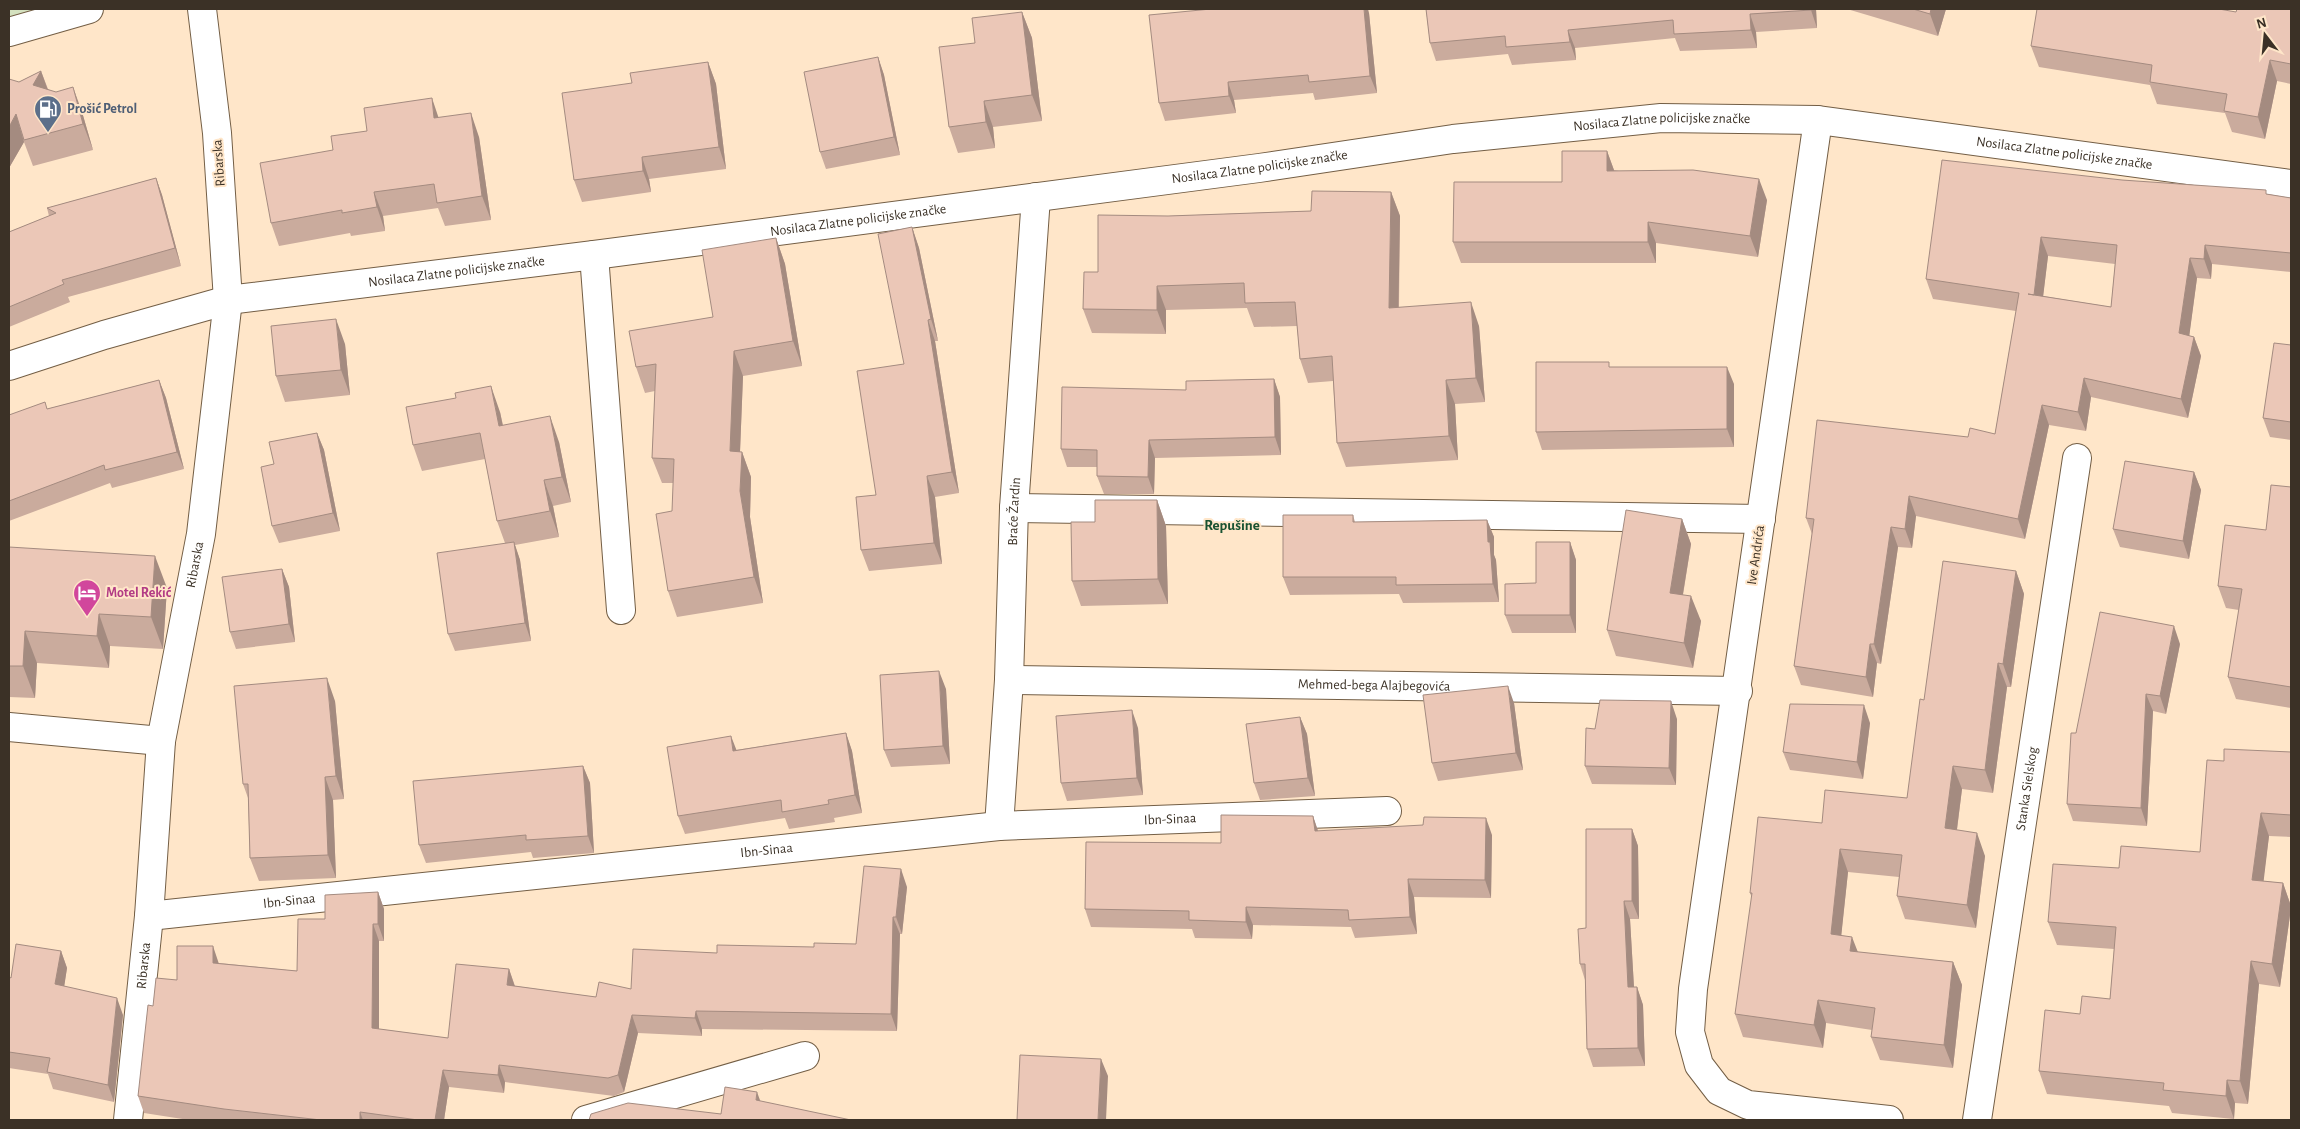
<svg xmlns="http://www.w3.org/2000/svg" width="2300" height="1129" viewBox="0 0 2300 1129" font-family="'Alegreya Sans',sans-serif">
	<style>
		.grass { fill: #d4e1bf }
		.lines { fill: none; stroke-linecap: round; stroke-linejoin: round }
		.street-casing { stroke: #735e45; stroke-width: 30 }
		.primary-casing { stroke: #735e45; stroke-width: 30 }
		.street { stroke: #fff; stroke-width: 28 }
		.primary { stroke: #fff; stroke-width: 28 }
		.wall { fill: #caab9d; fill-rule: evenodd }
		.shaded-wall { fill: #a48b80 }
		.building { fill: #ebc7b7; stroke: #a48b80; fill-rule: evenodd }
		.labels { text-anchor: middle; dominant-baseline: central; stroke-width: 4; stroke-linejoin: round; paint-order: stroke }
		.service-label { font-size: 14px; font-weight: bold; fill: #4e5e75; stroke: #ffe6c9; text-anchor: start }
		.street-label { font-size: 14px; fill: #3b3126; stroke: #ffe6c9 }
		.hotel-label { font-size: 14px; font-weight: bold; fill: #b23c85; stroke: #ffe6c9; text-anchor: start }
		.neighbourhood-label { font-size: 15px; font-weight: bold; fill: #195232; stroke: #ffe6c9 }
	</style>
	<rect width="100%" height="100%" fill="#ffe6c9"/>
	<!-- grass -->
	<path class="grass" d="M9,9H89L9,32Z"/>
	<g class="lines">
		<!-- street casing -->
		<g class="street-casing">
			<g id="street">
				<path d="M1818,120L1693,989L1690,1032L1699,1065L1719,1091L1748,1105L1889,1120"/>
				<path d="M594,255L621,610"/>
				<path id="s1" d="M9,366L104,335L228,300L594,255L1259,168L1453,139L1661,118L1818,120L2291,184"/>
				<path d="M1014,508L1761,519"/>
				<path id="s2" d="M1009,680L1738,691"/>
				<path d="M9,727L161,741"/>
				<path id="s3" d="M999,826L1009,680L1014,508L1036,197"/>
				<path id="s4" d="M149,916L999,826L1387,811"/>
				<path id="s5" d="M128,1120L149,916L161,741L201,534L228,300L217,133L202,9"/>
				<path d="M586,1120L805,1056"/>
				<path id="s6" d="M1977,1120L2077,458"/>
			</g>
		</g>
		<!-- primary casing -->
		<g class="primary-casing">
			<path id="primary" d="M9,32L89,9"/>
		</g>
		<!-- street -->
		<use href="#street" class="street"/>
		<!-- primary -->
		<use href="#primary" class="primary"/>
	</g>
	<!-- wall -->
	<path class="wall" d="M1426,9H1816L1817,28L1756,32L1757,48L1680,51L1675,38L1575,48L1576,60L1512,65L1508,54L1436,61L1430,43Z
		M1847,9H1946L1938,36Z
		M2291,9V84L2277,81L2265,139L2232,132L2225,113L2157,104L2150,85L2039,67L2031,46L2236,12Z
		M1022,12L1032,38L1042,121L993,127L995,148L958,153L949,127L975,43Z
		M1369,13L1377,93L1315,100L1313,93L1234,100L1236,113L1165,121L1159,103Z
		M878,57L884,75L900,155L826,169L820,152Z
		M708,62L716,84L726,169L649,179L651,192L582,202L574,180Z
		M41,71L48,89L82,112L93,150L33,166L24,142L9,168L19,82Z
		M438,118L479,137L491,220L445,226L438,208L383,216L385,231L351,236L350,233L279,246L271,223L333,150L367,131Z
		M1607,151L1614,170L1767,200L1758,257L1656,243V263H1461L1453,242L1562,182Z
		M156,178L162,195L181,266L68,297L70,302L9,327V232L49,216L47,208Z
		M2122,180L2268,194L2291,198V272L2212,264L2211,279L2197,278L2189,336L2194,337L2201,356L2188,418L2091,397L2086,431L2049,425L2025,539L1916,516L1912,548L1898,547L1881,664L1877,663L1873,697L1801,685L1794,666L1812,534L1806,518L1968,437L1995,434L2016,311L1933,299L1926,279ZM2048,256L2115,264L2111,307L2043,296Z
		M1391,192L1400,216L1399,307L1479,326L1485,402L1455,404L1458,460L1346,467L1337,443L1333,381L1308,383L1300,359L1297,326L1254,327L1247,308L1166,310V334L1092,333L1083,309L1098,272L1168,216L1311,211Z
		M912,227L919,248L938,341H935L959,493L935,497L942,564L869,571L861,550L876,495L904,364Z
		M776,238L785,264L802,366L743,376L740,452H742L751,477L750,517L763,603L677,617L668,591L674,483H662L652,458L655,391L645,393L636,367L713,317Z
		M345,344L350,395L285,402L276,376Z
		M2291,345V440L2270,437L2263,418Z
		M1611,367L1734,384V447L1542,450L1536,432Z
		M1274,379L1280,397L1281,455L1155,458L1154,494H1104L1097,476V467H1067L1061,449L1186,390Z
		M159,380L166,398L184,469L112,488L110,483L9,521V415L47,409Z
		M500,412L503,425L559,442L571,502L553,506L559,537L515,545L520,560L531,641L455,651L448,634L505,543L497,521L485,459L422,471L413,445Z
		M317,433L324,450L340,531L279,543L272,526L274,464Z
		M2194,472L2201,490L2189,559L2120,547L2113,529Z
		M2291,487V708L2236,699L2228,677L2239,610L2226,608L2218,586L2266,530Z
		M1157,500L1166,526L1168,604L1081,606L1072,581L1095,522Z
		M1353,515L1355,522L1487,520L1494,537V555L1496,560L1499,602L1403,603L1399,594L1290,595L1283,577Z
		M1682,519L1691,544L1683,595L1701,621L1693,668L1616,656L1607,630Z
		M1570,542L1576,560V633H1512L1505,615L1536,583Z
		M9,547L167,588L163,649L110,646L109,668L37,663L35,698L9,697Z
		M282,569L289,587L295,642L236,649L230,632Z
		M2016,571L2024,594L2011,687H2007L1993,793L1962,789L1957,830L1985,856L1976,928L1905,919L1897,896L1899,877L1848,872L1841,936L1858,952L1953,962L1962,985L1953,1068L1880,1060L1871,1037L1872,1030L1826,1023L1823,1048L1743,1037L1735,1014L1752,898L1750,893L1822,823L1907,798L1924,700Z
		M2180,644L2166,714L2153,711L2147,826L2073,821L2067,804L2076,733Z
		M946,689L950,764L891,767L884,750Z
		M335,701L344,799L333,800L336,878L259,881L250,858L248,798L243,784Z
		M1514,703L1523,770L1438,781L1432,763Z
		M1300,717L1307,734L1315,796L1260,800L1254,783Z
		M1677,719L1676,785L1592,784L1585,766L1595,729Z
		M1870,723L1863,779L1790,770L1783,752Z
		M1138,728L1143,795L1067,801L1061,783Z
		M846,733L852,751L862,813L834,818L835,822L789,829L785,818L685,834L678,816L736,750Z
		M2291,752V837L2269,836L2263,881L2283,883L2291,906V908L2280,987L2259,984L2248,1104L2235,1103L2234,1119L2172,1113L2169,1106L2047,1094L2039,1071L2080,1014L2110,999L2114,949L2057,945L2048,922L2119,868L2200,852L2224,761Z
		M583,766L590,783L594,853L533,858L531,852L426,863L419,845Z
		M1313,816L1318,831L1492,835L1491,898L1414,897L1417,934L1355,938L1351,927L1253,925L1252,939L1195,938L1192,929L1091,927L1085,909L1221,843Z
		M1632,829L1638,846L1639,919H1630L1634,987H1637L1643,1005L1645,1066L1593,1067L1587,1049L1585,980L1580,964Z
		M907,887L902,934H900L897,1031L702,1029V1036L638,1033L624,1092L614,1096L505,1082L504,1093L449,1087L444,1120H189L144,1113L138,1096L153,1006L177,980L219,963L297,971L325,919L378,892L384,909V941H379V1029L448,1038L509,969L515,986L596,997L631,989L717,953L814,947L856,944Z
		M61,951L67,968L64,986L123,1015L114,1102L53,1089L48,1074L9,1068V977L11,978Z"/>
	<!-- shaded-wall -->
	<path class="shaded-wall" d="M1364,9H1368L1369,13L1377,93L1370,76Z
		M1810,9H1816L1817,28L1811,10Z
		M1931,9H1946L1938,36L1930,14Z
		M1022,12L1032,38L1042,121L1032,95Z
		M1750,14L1756,32L1757,48L1751,30Z
		M1568,30L1575,48L1576,60L1570,42Z
		M878,57L884,75L900,155L894,137Z
		M2270,60L2277,81L2265,139L2258,117Z
		M708,62L716,84L726,169L719,147Z
		M41,71L50,96L33,85Z
		M1228,82L1234,100L1236,113L1229,96Z
		M73,87L82,112L93,150L83,124Z
		M432,98L440,122L434,118Z
		M984,101L993,127L995,148L986,122Z
		M471,113L479,137L491,220L482,196Z
		M16,114L24,142L9,168V127Z
		M1607,151L1615,173L1607,171Z
		M642,157L649,179L651,192L643,171Z
		M156,178L162,195L181,266L175,248Z
		M1759,179L1767,200L1758,257L1750,236Z
		M374,192L383,216L385,231L377,207Z
		M1391,192L1400,216L1398,332L1389,308Z
		M1648,222L1656,243V263L1648,242Z
		M912,227L919,248L938,341L931,319Z
		M2041,237L2048,256L2041,314L2034,295Z
		M776,238L785,264L802,366L793,341Z
		M2205,245L2212,264L2211,279L2204,259Z
		M2190,258L2197,278L2187,353L2179,333Z
		M1157,286L1166,310V334L1157,310Z
		M1471,302L1479,326L1485,402L1476,378Z
		M336,319L345,344L350,395L341,370Z
		M928,320L935,341L959,493L952,472Z
		M2194,337L2201,356L2188,418L2181,399Z
		M734,351L743,376L739,477L730,451Z
		M1727,367L1734,384V447L1727,429Z
		M2084,378L2091,397L2086,431L2078,412Z
		M1274,379L1280,397L1281,455L1275,437Z
		M159,380L166,398L184,469L177,452Z
		M1446,380L1455,404L1458,460L1449,436Z
		M491,386L500,412L508,452L499,426Z
		M2042,405L2049,425L2025,539L2018,519Z
		M550,416L559,442L571,502L562,477Z
		M317,433L324,450L340,531L333,513Z
		M1149,440L1155,458L1154,494L1148,477Z
		M742,452L751,477L750,517L763,603L754,577L740,491Z
		M2194,472L2201,490L2189,559L2183,541Z
		M927,476L935,497L942,564L934,543Z
		M544,480L553,506L559,537L550,511Z
		M1909,496L1916,516L1912,548L1905,529Z
		M1157,500L1166,526L1168,604L1158,579Z
		M1682,519L1691,544L1679,618L1670,593Z
		M1487,520L1494,537V555L1496,560L1499,602L1493,584L1488,542Z
		M1891,527L1898,547L1881,664L1874,644Z
		M514,542L520,560L531,641L525,623Z
		M1570,542L1576,560V633L1570,615Z
		M155,556L167,588L163,649L151,617Z
		M282,569L289,587L295,642L289,624Z
		M2016,571L2024,594L2011,687L2003,664Z
		M1691,596L1701,621L1693,668L1684,643Z
		M99,614L110,646L109,668L97,636Z
		M2174,626L2180,644L2166,714L2160,696Z
		M25,631L37,663L35,698L23,666Z
		M1870,644L1877,663L1873,697L1866,677Z
		M1998,663L2007,687L1993,793L1985,770Z
		M939,671L946,689L950,764L943,746Z
		M327,678L335,701L344,799L336,776Z
		M1508,686L1514,703L1523,770L1516,753Z
		M2146,694L2153,711L2147,826L2141,808Z
		M1671,701L1677,719L1676,785L1669,768Z
		M1864,705L1870,723L1863,779L1857,762Z
		M1132,710L1138,728L1143,795L1137,778Z
		M1300,717L1307,734L1315,796L1308,778Z
		M846,733L852,751L862,813L855,795Z
		M731,736L738,754L733,751Z
		M583,766L590,783L594,853L588,836Z
		M1953,766L1962,789L1954,852L1945,828Z
		M325,777L333,800L336,878L328,855Z
		M2261,813L2269,836L2261,903L2252,880Z
		M1313,816L1319,834L1315,831Z
		M1486,818L1492,835L1491,898L1485,880Z
		M1632,829L1638,846L1639,919L1632,901Z
		M1977,833L1985,856L1976,928L1967,905Z
		M1840,849L1848,872L1839,957L1831,934Z
		M901,869L907,887L902,934L896,917Z
		M1408,879L1414,897L1417,934L1410,917Z
		M2283,883L2291,906V908L2280,987L2272,964Z
		M378,892L384,909V941L378,924Z
		M1624,901L1630,919L1635,1005L1628,987Z
		M1246,907L1253,925L1252,939L1246,922Z
		M893,917L900,934L897,1031L891,1014Z
		M373,924L379,941V1045L372,1028Z
		M1852,937L1861,960L1850,951Z
		M213,946L219,964L213,963Z
		M61,951L67,968L62,1001L55,984Z
		M2251,961L2259,984L2248,1104L2240,1081Z
		M1953,962L1962,985L1953,1068L1944,1045Z
		M509,969L515,987L507,985Z
		M1637,987L1643,1005L1645,1066L1638,1048Z
		M117,998L123,1015L114,1102L108,1085Z
		M1818,1000L1826,1023L1823,1048L1814,1025Z
		M696,1011L702,1029V1036L695,1018Z
		M632,1015L638,1033L624,1092L618,1075Z
		M1101,1059L1108,1076L1106,1120H1098Z
		M499,1065L505,1082L504,1093L498,1075Z
		M443,1070L449,1087L444,1120H435Z
		M2227,1080L2235,1103L2234,1119L2226,1096Z
		M757,1092L764,1111L756,1100Z
		M360,1112L363,1120H360Z"/>
	<!-- building -->
	<path class="building" d="M1211,9H1364L1370,76L1309,82L1308,75L1228,82L1229,96L1159,103L1149,15Z
		M1426,9H1810L1811,10L1750,14L1751,30L1674,34L1673,20L1568,30L1570,42L1506,47L1505,36L1430,43Z
		M1913,9H1931L1930,14Z
		M2037,9H2219L2236,12L2237,9H2291V64L2270,60L2258,117L2224,111L2227,94L2150,82L2152,65L2031,46Z
		M1022,12L1032,95L984,101L986,122L949,127L939,47L975,43L972,18Z
		M878,57L894,137L820,152L804,72Z
		M708,62L719,147L642,157L643,171L574,180L562,93L632,83L630,73Z
		M41,71L33,85L56,92L73,87L83,124L24,140L16,114L9,127V79L19,82Z
		M432,98L434,118L471,113L482,196L437,203L434,184L374,192L377,207L342,213V210L271,223L260,163L333,150L331,136L367,131L364,108Z
		M1562,151H1607V171L1693,170L1759,179L1750,236L1648,222V242H1453L1454,182H1562Z
		M1942,160L2122,180L2266,190V194L2291,198V253L2205,245L2204,259L2190,258L2179,333L2194,337L2181,399L2084,378L2078,412L2042,405L2018,519L1909,496L1905,529L1891,527L1874,644H1870L1866,677L1794,666L1814,519L1806,518L1817,420L1968,437L1970,428L1995,434L2019,293L1926,279ZM2041,237L2117,245L2111,307L2028,294L2034,295Z
		M156,178L175,248L62,280L64,284L9,307V232L56,213L47,208Z
		M1312,191L1391,192L1389,308L1471,302L1476,378L1446,380L1449,436L1337,443L1332,356L1300,359L1295,302L1245,303L1244,283L1157,286V310L1083,309L1084,272H1098V215L1168,216L1311,211Z
		M912,227L931,319L928,320L952,472L927,476L934,543L861,550L856,497L876,495L857,371L904,364L878,234Z
		M776,238L793,341L734,351L730,451L742,452L740,491L754,577L668,591L656,514L672,511L674,459L652,458L656,364L636,367L629,331L713,317L702,250Z
		M336,319L341,370L276,376L271,326Z
		M2274,343L2291,345V422L2263,418Z
		M1536,362H1609V367H1727V429L1536,432Z
		M1274,379L1275,437L1149,440L1148,477L1097,476V450L1061,449L1062,387L1186,390V381Z
		M159,380L177,452L105,470L104,465L9,501V415L45,402L47,409Z
		M491,386L499,426L550,416L562,477L544,480L550,511L497,521L480,433L413,445L406,407L456,398L455,393Z
		M317,433L333,513L272,526L261,467L274,464L269,442Z
		M2125,461L2194,472L2183,541L2113,529Z
		M2271,485L2291,487V687L2228,677L2242,589L2218,586L2225,525L2266,530Z
		M1095,500H1157L1158,579L1072,581L1071,522H1095Z
		M1626,510L1682,519L1670,593L1691,596L1684,643L1607,630Z
		M1283,515H1353V522L1487,520L1488,542H1490L1493,584L1396,585V577H1283Z
		M514,542L525,623L448,634L437,553Z
		M1536,542H1570V615H1505V584L1536,583Z
		M9,547L155,556L151,617L99,614L97,636L25,631L23,666H9Z
		M1943,561L2016,571L2003,664L1998,663L1985,770L1953,766L1945,828L1977,833L1967,905L1897,896L1902,855L1840,849L1831,934L1852,937L1850,951L1953,962L1944,1045L1871,1037L1875,1008L1818,1000L1814,1025L1735,1014L1752,893H1750L1758,817L1822,823L1825,790L1907,798L1920,699L1924,700Z
		M282,569L289,624L230,632L222,577Z
		M2100,612L2174,626L2160,696L2146,694L2141,808L2067,804L2071,733H2076Z
		M939,671L943,746L884,750L880,675Z
		M327,678L336,776L325,777L328,855L250,858L248,784H243L234,686Z
		M1508,686L1516,753L1432,763L1423,695Z
		M1600,700L1671,701L1669,768L1585,766L1586,728L1595,729Z
		M1790,704L1864,705L1857,762L1783,752Z
		M1132,710L1137,778L1061,783L1056,716Z
		M1300,717L1308,778L1254,783L1246,724Z
		M846,733L855,795L828,800L829,804L782,812L781,800L678,816L667,747L731,736L733,751Z
		M2224,749L2291,752V815L2261,813L2252,880L2283,883L2272,964L2251,961L2240,1081L2227,1080L2226,1096L2163,1090L2164,1083L2039,1071L2045,1010L2080,1014L2082,996L2110,999L2116,927L2048,922L2053,864L2119,868L2121,846L2200,852L2207,760L2224,761Z
		M583,766L588,836L526,840V835L419,845L413,781Z
		M1221,815L1313,816L1315,831L1423,825L1424,817L1486,818L1485,880L1408,879L1410,917L1349,920L1348,910L1246,907V922L1189,920V911L1085,909L1086,842L1221,843Z
		M1586,829H1632V901H1624L1628,987H1637L1638,1048L1587,1049L1585,964H1580L1578,929L1586,928Z
		M864,866L901,869L896,917H893L891,1014L696,1011L695,1018L632,1015L618,1075L608,1078L499,1065L498,1075L443,1070L435,1120H418L360,1112V1120H321L224,1109L138,1096L148,1005L153,1006L156,978L177,980V946H213V963L297,971L298,919H325V895L378,892V924H373L372,1028L448,1038L456,964L509,969L507,985L596,997L599,982L631,989L633,949L717,953V945L814,947V943L856,944Z
		M16,944L61,951L55,984L117,998L108,1085L47,1072L50,1058L9,1052V977L11,978Z
		M1020,1055L1101,1059L1098,1120H1017Z
		M725,1087L757,1092L756,1100L851,1120H589L591,1114L628,1103L721,1114Z"/>
	<!-- icons -->
	<defs>
		<g id="fuel-pin" transform="scale(1.4375)"><path d="M0 17L-7.5 6A9.5 9.5 0 1 1 7.5 6Z" fill="#5c6f8a" stroke="#ffe6c9"/><path d="M-5.5-6h7V0h2V4h1.3V-2.5L3-4.5l.8-.8L6-3V5H2.5V1h-1V6h-7ZM-4.2-4.7v3.2H.2V-4.7Z" fill="#fff"/></g>
		<g id="hotel-pin" transform="scale(1.4375)"><path d="M0 17L-7.5 6A9.5 9.5 0 1 1 7.5 6Z" fill="#d1479c" stroke="#ffe6c9"/><path d="M-6-4.5h1.5V1H6V5H4.5V3h-9V5H-6ZM-4 0a1.8 1.8 0 1 1 3.6 0ZM.5 0V-2.5h3Q6-2.5 6 0Z" fill="#fff"/></g>
	</defs>
	<g fill-rule="evenodd">
		<use href="#fuel-pin" x="48" y="109"/>
		<use href="#hotel-pin" x="87" y="593"/>
	</g>
	<g class="labels">
		<!-- service labels -->
		<g class="service-label">
			<text x="67" y="109">Prošić Petrol</text>
		</g>
		<!-- street labels -->
		<g class="street-label">
			<text stroke="none"><textPath href="#s1" startOffset="1674">Nosilaca Zlatne policijske značke</textPath></text>
			<text stroke="none"><textPath href="#s1" startOffset="2079">Nosilaca Zlatne policijske značke</textPath></text>
			<text transform="translate(219 163) rotate(-94)">Ribarska</text>
			<text stroke="none"><textPath href="#s1" startOffset="1269">Nosilaca Zlatne policijske značke</textPath></text>
			<text stroke="none"><textPath href="#s1" startOffset="864">Nosilaca Zlatne policijske značke</textPath></text>
			<text stroke="none"><textPath href="#s1" startOffset="459">Nosilaca Zlatne policijske značke</textPath></text>
			<text stroke="none"><textPath href="#s3" startOffset="315">Braće Žardin</textPath></text>
			<text transform="translate(1756 555) rotate(-82)">Ive Andrića</text>
			<text stroke="none"><textPath href="#s5" startOffset="560">Ribarska</textPath></text>
			<text stroke="none"><textPath href="#s2" startOffset="365">Mehmed-bega Alajbegovića</textPath></text>
			<text stroke="none"><textPath href="#s6" startOffset="335">Stanka Sielskog</textPath></text>
			<text stroke="none"><textPath href="#s4" startOffset="1026">Ibn-Sinaa</textPath></text>
			<text stroke="none"><textPath href="#s4" startOffset="621">Ibn-Sinaa</textPath></text>
			<text stroke="none"><textPath href="#s4" startOffset="141">Ibn-Sinaa</textPath></text>
			<text stroke="none"><textPath href="#s5" startOffset="155">Ribarska</textPath></text>
		</g>
		<!-- hotel labels -->
		<g class="hotel-label">
			<text x="106" y="593">Motel Rekić</text>
		</g>
		<!-- neighbourhood labels -->
		<g class="neighbourhood-label">
			<text x="1232" y="525">Repušine</text>
		</g>
	</g>
	<!-- border -->
	<rect width="2300" height="1129" fill="none" stroke="#3b3126" stroke-width="20"/>
	<!-- north arrow -->
	<g transform="translate(2265 35) rotate(344)" stroke="#ffe6c9" stroke-width="4" paint-order="stroke">
	<path d="M0-4L9 19L0 12L-9 19Z" fill="#3b3126"/>
	<text y="-8" font-size="14" font-weight="bold" text-anchor="middle" fill="#3b3126">N</text>
	</g>
</svg>
